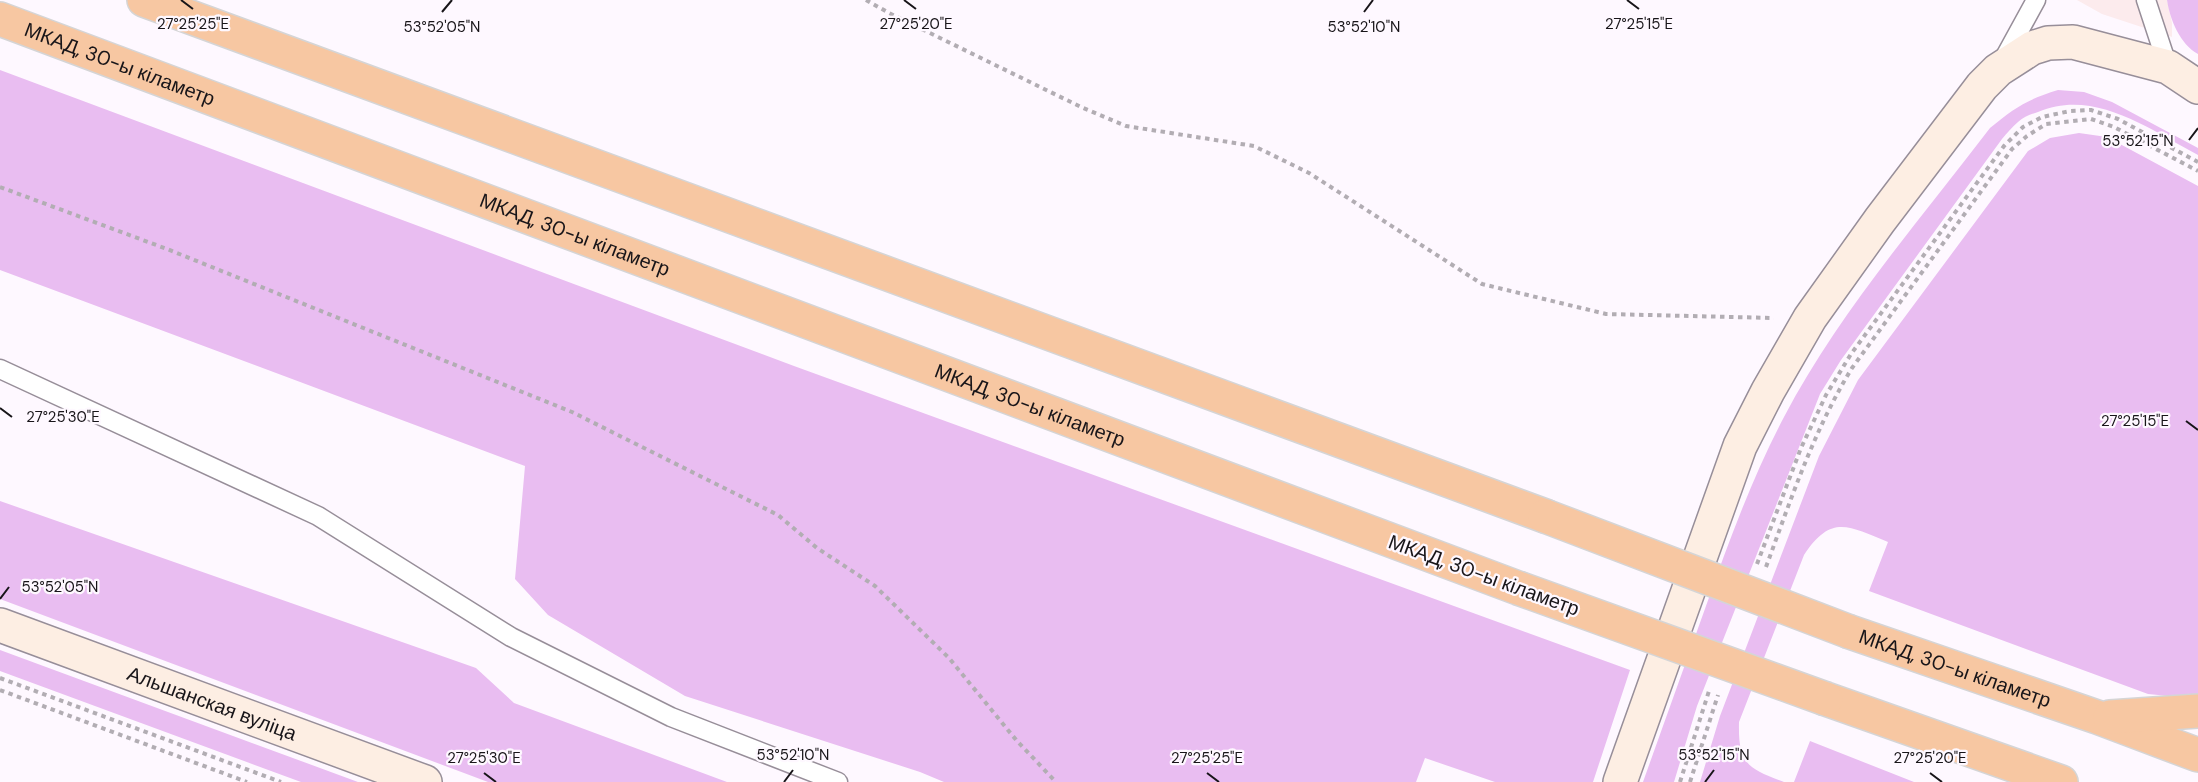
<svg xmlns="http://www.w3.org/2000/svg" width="2198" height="782" viewBox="0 0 2198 782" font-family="'DM Sans',sans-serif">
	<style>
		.commercial { fill: #fcebed }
		.green { fill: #e9bdf1 }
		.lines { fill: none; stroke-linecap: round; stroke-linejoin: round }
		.lane-casing { stroke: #978e99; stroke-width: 21 }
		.secondary-casing { stroke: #978e99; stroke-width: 36 }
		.highway-casing { stroke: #d5d5d6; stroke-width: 36 }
		.path { stroke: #b2adb3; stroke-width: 4; stroke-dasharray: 4.5 4.5; stroke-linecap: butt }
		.lane { stroke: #fff; stroke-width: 18 }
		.secondary { stroke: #fdeee3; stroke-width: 33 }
		.highway { stroke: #f7c7a2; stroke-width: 33 }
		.highway-bridge-casing { stroke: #d5d5d6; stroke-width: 36; stroke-linecap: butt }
		.highway-bridge { stroke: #f7c7a2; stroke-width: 33 }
		.ticks { fill: none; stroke: #181519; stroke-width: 2 }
		.labels { text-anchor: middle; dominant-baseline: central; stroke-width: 4.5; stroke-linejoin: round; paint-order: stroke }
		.street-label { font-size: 20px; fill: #181519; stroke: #fef8ff }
		.ticks-label { font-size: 15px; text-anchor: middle; fill: #181519; stroke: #fef8ff; stroke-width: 4.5; stroke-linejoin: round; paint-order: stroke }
	</style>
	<rect width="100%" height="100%" fill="#fef8ff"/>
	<!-- commercial -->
	<path class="commercial" d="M2077,0H2167L2172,23V37L2102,14Z"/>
	<!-- green -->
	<path class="green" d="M2167,0H2198V54C2180,44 2170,20 2167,0Z
		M0,70L794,366L1630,670L1593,782H1495L1425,758L1416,782H944L920,772L685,696L548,615L515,579L525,466L0,270Z
		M2058,90L2084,92L2112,102L2198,148V155C2150,130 2095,88 2038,112C2032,114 2023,117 2018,122C2012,127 2007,133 2002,139L1841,360L1820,394L1697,706L1674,782H1643C1664,723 1685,665 1706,606C1729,541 1752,478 1784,417C1838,314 1919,221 1990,128C2014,108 2028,99 2058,90Z
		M2079,133L2107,137L2198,186V695L2189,698L2148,694L1869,591L1888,542C1849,527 1832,513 1804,555L1739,722C1738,764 1747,768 1784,782H1700L1720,716L1819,456L1858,380L2028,151L2050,138Z
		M0,501L476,668L514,703L727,782H488L0,599Z
		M0,650L358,782H301L0,671Z
		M1810,741L1914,782H1794Z"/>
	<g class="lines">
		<!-- lane casing -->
		<g class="lane-casing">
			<path id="lane" d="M2146,0L2168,67
				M2002,62L2036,0
				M0,369L318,516L511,637L671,717L838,782"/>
		</g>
		<!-- secondary casing -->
		<g class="secondary-casing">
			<g id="secondary">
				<path id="s1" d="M0,625L425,782"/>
				<path d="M1620,782L1740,446L1768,391L1810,318L1880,220L1982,86L1998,70L2032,48L2048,43L2073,42L2168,67L2198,87"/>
			</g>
		</g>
		<!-- highway casing -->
		<g class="highway-casing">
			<g id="highway">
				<path d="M144,0L1545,516"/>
				<path id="s2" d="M0,19L1518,588"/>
				<path id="s3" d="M1850,632L2097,717L2198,755"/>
				<path d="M1826,699L2061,782"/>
				<path d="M2110,717L2198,711"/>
			</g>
		</g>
		<!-- path -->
		<path class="path" d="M866,0L889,13L1081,107L1126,126L1254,146L1309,173L1482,284L1606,314L1774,318
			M0,187L167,249L572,412L778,515L817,548L875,586L949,658L1017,741L1056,782
			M1757,564L1801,448L1826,395L1851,354L2004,146L2023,127L2042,117L2070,111L2091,110L2118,119L2198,162
			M1766,567C1791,499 1814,430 1852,368L2012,149L2027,136L2046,124L2091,119L2114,127L2198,171
			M0,678L281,782
			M0,690L247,782
			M1680,782L1709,691
			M1690,782L1718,695"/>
		<!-- lane -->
		<use href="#lane" class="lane"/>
		<!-- secondary -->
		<use href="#secondary" class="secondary"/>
		<!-- highway -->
		<use href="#highway" class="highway"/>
		<!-- highway-bridge casing -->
		<g class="highway-bridge-casing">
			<path id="highway-bridge" d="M1545,516L1850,632
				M1518,588L1826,699"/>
		</g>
		<!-- highway-bridge -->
		<use href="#highway-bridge" class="highway-bridge"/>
	</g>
	<!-- ticks -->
	<path class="ticks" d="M181,0L193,9M904,0L916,9M1627,0L1639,9M442,12L452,0M1364,12L1373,0M2189,140L2198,128M0,408L12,417M2186,421L2198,430M0,599L9,587M484,773L496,782M1207,773L1219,782M1930,773L1942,782M784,782L793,770M1705,782L1714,770"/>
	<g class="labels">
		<!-- street labels -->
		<g class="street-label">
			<text stroke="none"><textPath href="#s2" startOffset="128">МКАД, 30-ы кіламетр</textPath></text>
			<text stroke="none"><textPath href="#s2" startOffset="614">МКАД, 30-ы кіламетр</textPath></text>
			<text stroke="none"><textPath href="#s2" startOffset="1100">МКАД, 30-ы кіламетр</textPath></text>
			<text transform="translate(1484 575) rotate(20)">МКАД, 30-ы кіламетр</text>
			<text stroke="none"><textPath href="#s3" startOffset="111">МКАД, 30-ы кіламетр</textPath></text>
			<text stroke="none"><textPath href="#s1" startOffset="226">Альшанская вуліца</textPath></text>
		</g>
	</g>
	<g class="ticks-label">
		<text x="193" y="29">27°25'25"E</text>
		<text x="916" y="29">27°25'20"E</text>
		<text x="1639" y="29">27°25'15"E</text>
		<text x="442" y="32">53°52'05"N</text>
		<text x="1364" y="32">53°52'10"N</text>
		<text x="2138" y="146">53°52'15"N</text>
		<text x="63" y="422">27°25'30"E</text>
		<text x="2135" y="426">27°25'15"E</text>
		<text x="60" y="592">53°52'05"N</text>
		<text x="793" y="760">53°52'10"N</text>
		<text x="1714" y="760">53°52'15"N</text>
		<text x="484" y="763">27°25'30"E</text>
		<text x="1207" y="763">27°25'25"E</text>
		<text x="1930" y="763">27°25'20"E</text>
	</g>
</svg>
